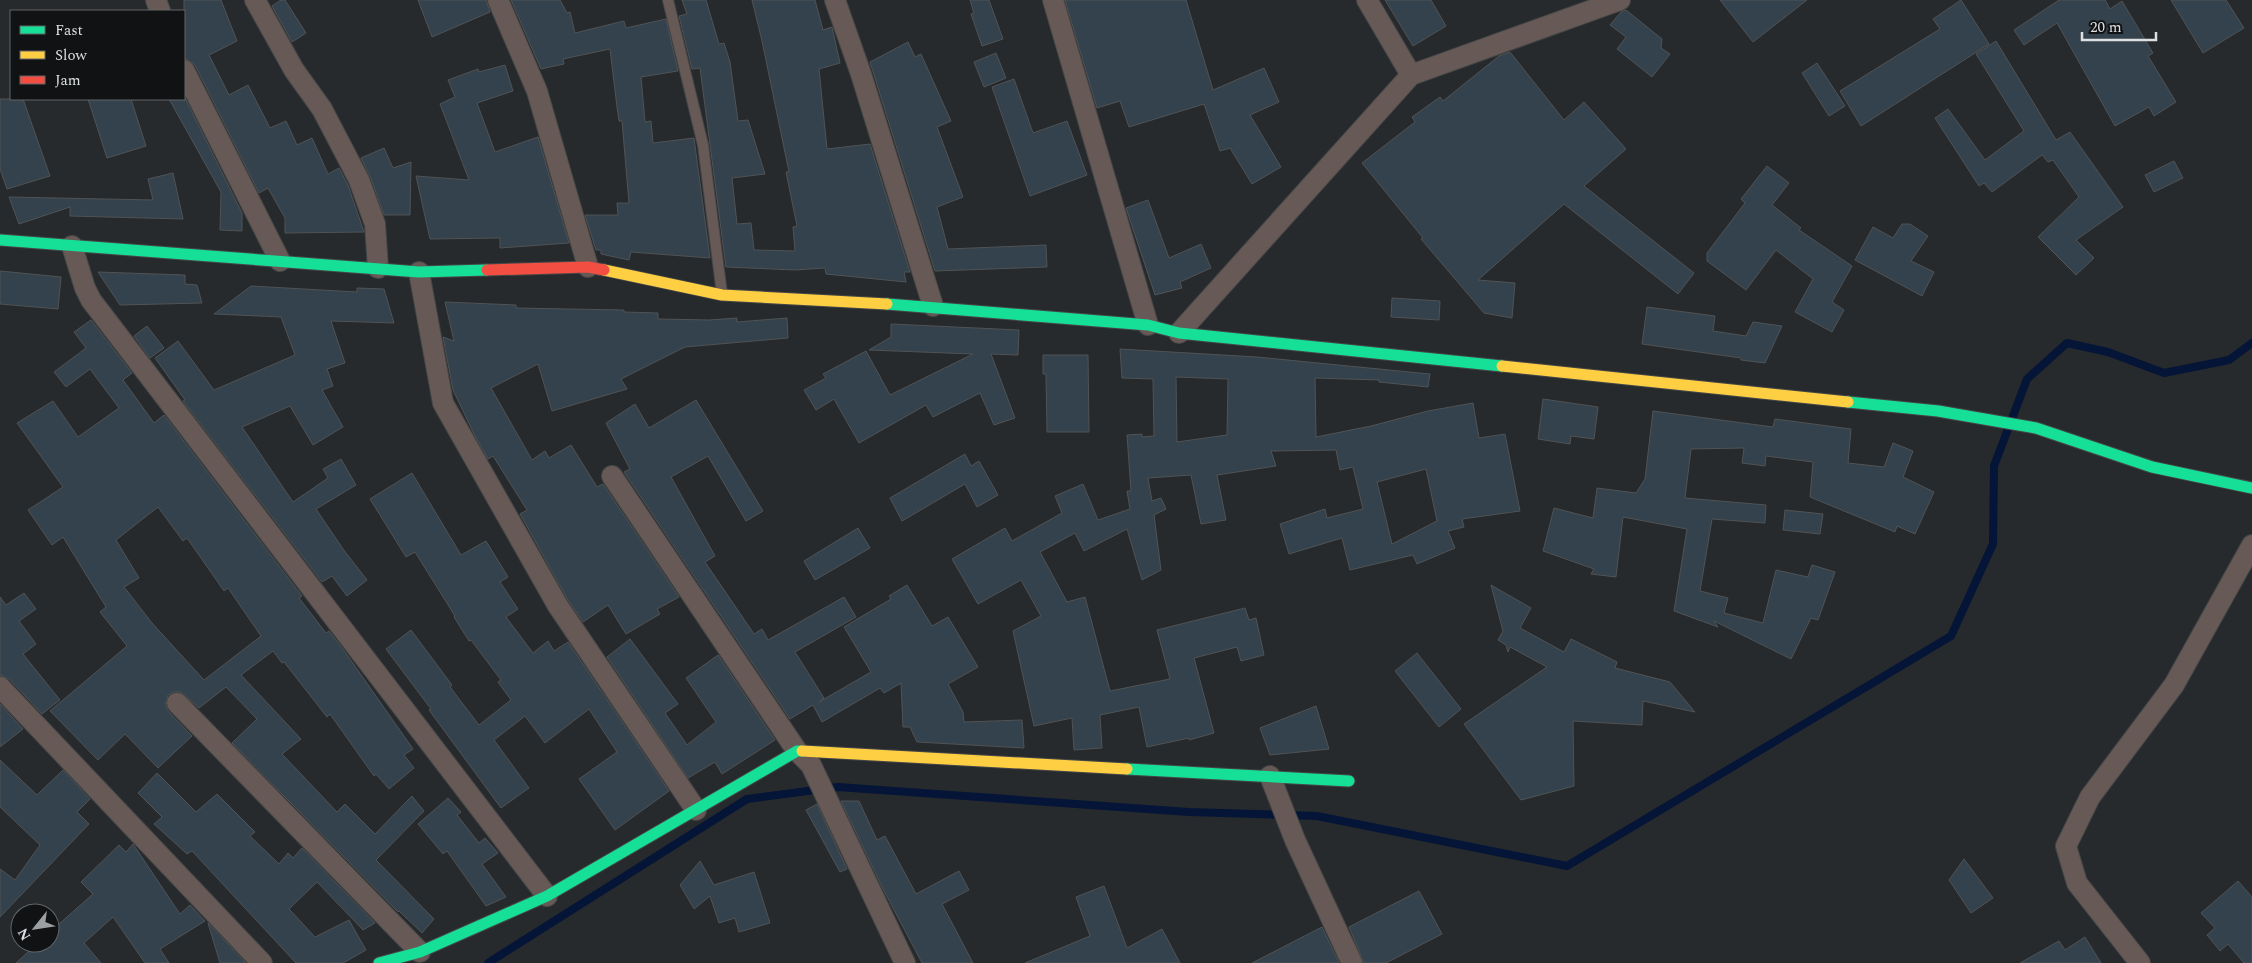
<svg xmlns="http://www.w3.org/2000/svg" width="2252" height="963" viewBox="0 0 2252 963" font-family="Spectral,serif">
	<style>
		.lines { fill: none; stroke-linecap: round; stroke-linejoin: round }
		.stream { stroke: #041538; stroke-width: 8 }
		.building { fill: #33424c; stroke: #515355; fill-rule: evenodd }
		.lane-casing { stroke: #454748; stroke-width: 12 }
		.street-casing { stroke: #454748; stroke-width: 22 }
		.fast-casing { stroke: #454748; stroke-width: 13 }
		.slow-casing { stroke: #454748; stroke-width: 13 }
		.jam-casing { stroke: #454748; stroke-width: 13 }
		.lane { stroke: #675955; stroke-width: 10 }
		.street { stroke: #675955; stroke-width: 20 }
		.fast { stroke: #16e098; stroke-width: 11 }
		.slow { stroke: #ffcf43; stroke-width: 11 }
		.jam { stroke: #f24e42; stroke-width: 11 }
	</style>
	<rect width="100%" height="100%" fill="#272a2c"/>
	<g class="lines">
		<!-- stream -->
		<path class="stream" d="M488,963L747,799L838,787L1189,812L1317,816L1567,866L1951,636L1993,544L1994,466L2027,379L2067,343L2108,352L2164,373L2229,360L2252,343"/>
	</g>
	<!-- building -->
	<path class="building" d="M184,0H221L237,41L209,55L229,95L248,85L270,128L286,121L297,145L312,138L328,174L339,168L348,185L364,232L285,233V218L268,188L259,193L195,65L184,57Z
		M281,0H285L306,33L292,42L272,6Z
		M418,0H486L490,12L432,37Z
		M511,0H560L567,13L570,12L575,33L624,21L626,28L666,19L678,71L641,77L645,122L651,121L653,143L694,138L710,258L631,252L629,260L601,254V250H596L585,215H618L617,203H629L622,121H619L617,107L610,49L563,59L564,64L541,69Z
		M682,0H706L719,44L724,43L730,62L738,121L748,120L765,174L732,178L737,224L751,223L754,250L795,251L793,227L797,226L786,172H789L762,41L752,0H815L823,30L832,27L840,63L819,69L827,149L870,144L910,272H904L906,282L826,274L825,268L795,270L726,267L700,68L692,69L679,16L687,14Z
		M970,0H989L1003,39L982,46L971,14L974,13Z
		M1065,0H1186L1213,90L1264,68L1279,102L1250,115L1281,167L1252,184L1230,148L1220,151L1204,104L1129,127L1120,101L1097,108Z
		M1385,0H1431L1446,26L1413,46Z
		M1720,0H1807L1753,42Z
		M1961,0L1989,44L1861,126L1840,91L1940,29L1933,19Z
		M2059,0H2105L2110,9L2122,1L2153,53L2148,56L2176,102L2154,116L2149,107L2115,126L2057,23L2024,45L2014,30Z
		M2171,0H2226L2244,28L2203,53Z
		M1626,10L1662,39L1661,48L1670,54L1652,77L1617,49L1626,37L1610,25L1621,12Z
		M1996,41L2056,140L2070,132L2123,207L2076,240L2094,258L2076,275L2038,237L2079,197L2053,160L2048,162L2042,155L1992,192L1984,183L1979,186L1935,118L1948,109L1985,160L2024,131L1976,54Z
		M908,42L915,57L921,54L951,121L937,127L963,197L937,207L948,249L1046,245L1047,267L935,271L870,62Z
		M1510,52L1564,120L1584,102L1626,149L1584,186L1694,273L1678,294L1564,204L1478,280L1515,283L1512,318L1484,313L1421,239L1423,238L1362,163L1415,122L1412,117L1440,97L1443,101L1499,56Z
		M996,53L1006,78L984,87L974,62Z
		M1817,63L1845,106L1829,116L1802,73Z
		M505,65L513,91L477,103L495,152L538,137L569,243L500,248V238L430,239L416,176L469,180L440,104L455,97L448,80L478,69L479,72Z
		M1014,79L1033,133L1067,121L1087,175L1030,196L992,87Z
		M184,96L242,213V231L220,230L221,192L169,99H184Z
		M0,99H23L50,176L7,189L0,169Z
		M88,99H131L146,146L107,158Z
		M384,148L393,168L411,162L410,215H384L370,176L361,158Z
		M2174,161L2183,178L2154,192L2145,175Z
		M1767,166L1789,183L1772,205L1801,228L1799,230L1852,266L1832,302L1844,310L1832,332L1795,312L1813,279L1776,250L1746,290L1707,261V253L1745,203L1741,199Z
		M173,173L183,219L70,216V207L19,224L9,197L153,200L148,179Z
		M1148,200L1169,258L1201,244L1211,268L1180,282L1182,288L1155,295L1126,208Z
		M1902,224H1910L1928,236L1911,261L1934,272L1922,296L1855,260L1873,227L1893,238Z
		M0,271L61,277L58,309L0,304Z
		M98,272L185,275V284L197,285L202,303L120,305Z
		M251,286L357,292V288L384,289L394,323L331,321L345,363L327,369L333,386L322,390L343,427L313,445L290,406L242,427L293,502L328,478L323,469L341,459L356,485L316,509L343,549L367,580L347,596L332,576L322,582L183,401L185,400L155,358L178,341L214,390L295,355L281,317L214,314Z
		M1392,298L1440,301L1439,320L1391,317Z
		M445,302L516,305V308L624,310V312L658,313V319L709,320L737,318V322L787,318L788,338L685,347L621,379L627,389L552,411L538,364L491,388L532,460L545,451L549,458L571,445L597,487L603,484L679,597L657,609L660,614L626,634L608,605L583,622L568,600L520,514L527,510L493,456L488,459L474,434L453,390L443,337L454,341Z
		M1647,307L1715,316L1713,331L1746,336L1753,322L1782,326L1765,363L1741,360V358L1642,344Z
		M91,320L132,373L123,380L154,423L164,415L302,596L299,598L326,633L329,631L343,649L413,749L404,755L414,768L389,789L376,774L374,776L330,714L327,717L284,662L282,663L273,651L241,675L301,739L282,754L337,812L345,804L375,834L412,796L424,811L376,860L434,919L422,933L399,911L398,912L232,743L257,719L226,687L199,708L181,692H174L168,695L165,705L168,711L192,736L158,768L125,734L98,760L50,711L127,646L100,612L106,607L63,537L52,545L28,510L63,487L17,423L53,401L78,437L119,408L90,369L66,387L54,372L86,348L74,332ZM158,507L183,541L187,538L224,591L228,588L261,636L204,680L152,623L124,587L139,578L116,540Z
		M891,324L1019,330L1018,355L991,354L1015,418L994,425L980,393L933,417L926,405L859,443L834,399L816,410L804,390L826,378L823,374L866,351L890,395L973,354L869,350L891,337Z
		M147,326L164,348L150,358L134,336Z
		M1120,349L1257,357L1430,374L1428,387L1379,382V380L1315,378L1316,437L1371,426L1428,411L1473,403L1479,438L1505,434L1520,511L1462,519L1464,527L1448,531L1455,548L1417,564L1413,555L1350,570L1342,538L1289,554L1280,524L1325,509L1327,518L1363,509L1353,467L1340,470L1336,450L1271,451L1276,466L1217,475L1226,520L1201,524L1191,475L1148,478L1152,501L1161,498L1166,509L1154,515L1161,570L1142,580L1127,529L1084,551L1075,533L1040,552L1067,602L1085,597L1110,691L1170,679L1157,630L1245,608L1249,620L1256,618L1264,655L1241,661L1237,647L1194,658L1214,733L1189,740V738L1147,747L1139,707L1100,715L1102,748L1074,750L1072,718L1034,726L1013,631L1041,616L1021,580L978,604L952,559L1005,528L1012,541L1062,513L1055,496L1083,484L1098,520L1130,509L1127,491H1131L1127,435L1142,434V437L1154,436L1153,379L1122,378ZM1176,377L1228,379L1227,435L1177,442ZM1426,469L1437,521L1392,544L1377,482Z
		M1043,355H1088L1089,432H1047L1046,374H1043Z
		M1543,399L1598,407L1594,439L1571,436L1570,444L1538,439Z
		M696,400L763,511L746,521L708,456L671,477L715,556L705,562L754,634L762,629L768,640L844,597L856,617L795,652L824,698L819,702L871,672L844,627L891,599L889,596L907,585L932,626L948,617L978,667L948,684L963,712L964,722L1022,720L1024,748L917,742L910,727H903L901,683L884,693L880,688L822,722L813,705L790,719L624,472L630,469L606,423L635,404L649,428Z
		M1653,411L1773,427L1775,419L1851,429L1848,463L1884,467L1893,443L1913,451L1903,477L1934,492L1915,534L1897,526L1895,532L1810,497L1813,462L1766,456L1765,466L1742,463L1744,448L1691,449L1685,498L1766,505L1765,523L1712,519L1700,591L1728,598L1724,613L1763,623L1776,570L1808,577L1812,565L1835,572L1818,620L1811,618L1791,659L1714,621L1718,627L1674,611L1687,529L1623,517L1616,577L1591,574L1594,569L1543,551L1554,508L1593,518L1597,488L1636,493L1645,479Z
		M965,454L971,466L979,461L998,495L977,507L965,484L902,521L890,498Z
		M412,473L461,555L486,541L508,577L500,582L518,609L506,617L533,653L548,641L554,651L568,642L669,791L615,830L579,779L617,752L589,709L545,743L525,716L494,740L529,788L501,808L429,710L431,709L386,649L411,630L452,685L450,687L479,725L511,700L498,682L501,680L471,640L469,641L454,617L455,616L415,552L406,557L370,499Z
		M1785,510L1823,514L1820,534L1783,530Z
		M858,528L870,548L815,580L804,561Z
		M1491,585L1531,608L1520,628L1564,652L1571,639L1617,662L1615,668L1670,682L1695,712L1643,701L1642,725L1573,721L1574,786L1521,800L1464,724L1547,667L1510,647L1508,652L1506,645L1498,640L1503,631Z
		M24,593L36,609L19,621L36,644L23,654L60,700L42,714L9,679L0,675V597L6,605Z
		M630,639L678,704L665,713L687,745L716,722L686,678L718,655L775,740L722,774L715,762L688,778L607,657Z
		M1417,653L1461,709L1439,727L1395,671Z
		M0,704L23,729L0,747Z
		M1316,706L1329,749L1270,755L1260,728Z
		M0,760L37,795L63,770L90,799L77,812L89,824L0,917V869L15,880L40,845L0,807Z
		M157,773L196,812L217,794L255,832L250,836L279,864L288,853L293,858L302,848L375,923L363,930L317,882L289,909L315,937L349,920L366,950L343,963H296L192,851L187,854L154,824L162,817L138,793Z
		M448,798L461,812L457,815L479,843L485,838L498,853L482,864L506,897L486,906L447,851L443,854L418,824Z
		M841,801H859L877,840L885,836L916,894L959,871L969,890L942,904L973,963H922L884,891Z
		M817,804L847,869L840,872L806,810Z
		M133,844L180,914L190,905L205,921L160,949L169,963H145L113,917L84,943L101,963H16L38,943H50V932L93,894L81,882L119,845L126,852Z
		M1964,859L1993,898L1971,913L1949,880Z
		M700,861L714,885L754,872L770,923L739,932L735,918L719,923L710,896L694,909L680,885Z
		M2238,881L2252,897V963H2244L2228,944L2220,951L2207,935L2215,928L2201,913Z
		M1104,886L1127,948L1162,929L1180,963H1025L1090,936L1076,897Z
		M1419,891L1442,934L1386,963H1364L1349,927Z
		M208,923L246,963H220Z
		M1322,927L1339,963H1252Z
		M2085,937L2101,963H2020L2059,941L2065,950Z"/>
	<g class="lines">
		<!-- lane casing -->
		<g class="lane-casing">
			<path id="lane" d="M668,0L703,145L722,294"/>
		</g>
		<!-- street casing -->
		<g class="street-casing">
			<path id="street" d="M156,0L160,11
				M255,0L294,70L322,109L359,180L375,224L378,268
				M498,0L537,91L588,267
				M835,0L861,74L933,306
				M1053,0L1148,325
				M1367,0L1411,75
				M184,70L280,261
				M72,246L85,288L91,300L547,896
				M419,272L443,403L558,606L696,810
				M1179,333L1411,75L1620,0
				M612,476L797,751L811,765L905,963
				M0,687L262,963
				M177,703L420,952
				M1270,776L1295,840L1352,963
				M2140,963L2077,883L2066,846L2090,797L2174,685L2252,545"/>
		</g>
		<!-- fast casing -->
		<g class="fast-casing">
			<path id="fast" d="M0,240L419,272L487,270
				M887,304L1148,325L1179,333L1502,366
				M1848,402L1938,411L2036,428L2152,467L2252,488
				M1127,769L1349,781
				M379,963L420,952L547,896L797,751H802"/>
		</g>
		<!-- slow casing -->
		<g class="slow-casing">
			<path id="slow" d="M604,270L722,295L887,304
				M1502,366L1848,402
				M802,751L1127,769"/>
		</g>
		<!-- jam casing -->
		<g class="jam-casing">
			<path id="jam" d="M487,270L588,267L604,270"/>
		</g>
		<!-- lane -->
		<use href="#lane" class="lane"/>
		<!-- street -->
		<use href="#street" class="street"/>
		<!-- fast -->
		<use href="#fast" class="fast"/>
		<!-- slow -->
		<use href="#slow" class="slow"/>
		<!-- jam -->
		<use href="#jam" class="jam"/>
	</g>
	<!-- legend -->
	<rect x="10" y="10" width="175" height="90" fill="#101214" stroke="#626467"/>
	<rect x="20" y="26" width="25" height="8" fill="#16e098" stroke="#626467"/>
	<text x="55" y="35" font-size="15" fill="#dde0e3">Fast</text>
	<rect x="20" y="51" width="25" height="8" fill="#ffcf43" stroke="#626467"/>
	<text x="55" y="60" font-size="15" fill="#dde0e3">Slow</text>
	<rect x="20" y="76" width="25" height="8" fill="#f24e42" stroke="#626467"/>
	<text x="55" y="85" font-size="15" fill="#dde0e3">Jam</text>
	<!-- north arrow -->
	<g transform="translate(35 928) rotate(240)"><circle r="24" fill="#101214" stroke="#626467"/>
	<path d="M0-4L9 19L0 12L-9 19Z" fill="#9da0a3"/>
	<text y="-8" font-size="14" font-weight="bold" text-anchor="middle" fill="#dde0e3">N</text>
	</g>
	<!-- scale -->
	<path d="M2082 32v8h74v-8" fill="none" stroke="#dde0e3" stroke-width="2.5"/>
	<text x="2090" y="32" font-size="15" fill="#dde0e3" stroke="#101214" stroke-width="4" paint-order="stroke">20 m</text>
</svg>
